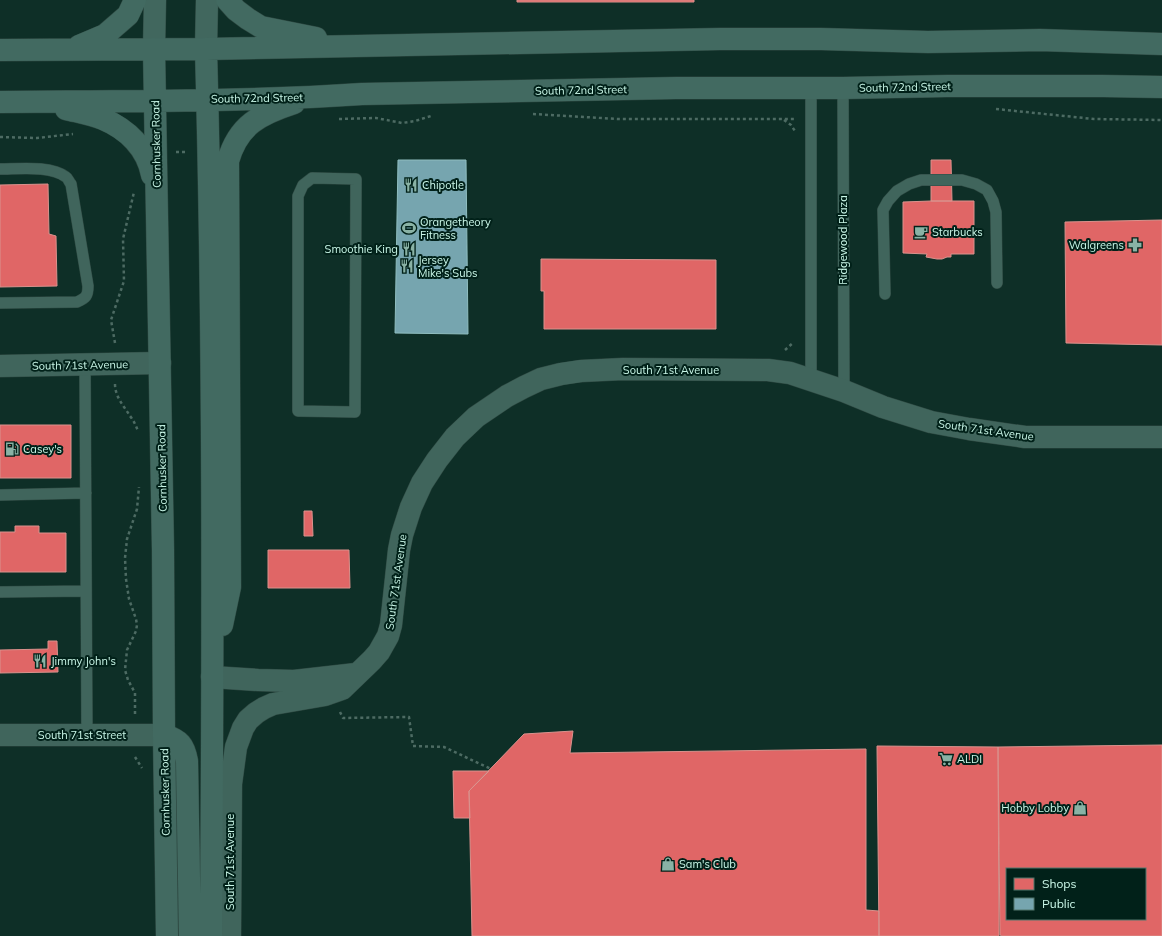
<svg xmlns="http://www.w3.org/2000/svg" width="1162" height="936" viewBox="0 0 1162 936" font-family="Mulish,sans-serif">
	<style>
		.shops { fill: #e06666; stroke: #da928d; fill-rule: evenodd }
		.public { fill: #76a5af; stroke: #90bec0 }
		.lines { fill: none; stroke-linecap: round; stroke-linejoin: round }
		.lane-casing { stroke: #2e4942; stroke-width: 12 }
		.street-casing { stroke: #2e4942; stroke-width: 23 }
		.secondary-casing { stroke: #2e4942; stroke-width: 23 }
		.primary-casing { stroke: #2e4942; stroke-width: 23 }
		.path { stroke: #4d6b63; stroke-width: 2.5; stroke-dasharray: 3 3; stroke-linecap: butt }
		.lane { stroke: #40655c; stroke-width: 11 }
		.street { stroke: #40655c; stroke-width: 22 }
		.secondary { stroke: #41675e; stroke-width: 22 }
		.primary { stroke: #426a61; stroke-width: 22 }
		.labels { text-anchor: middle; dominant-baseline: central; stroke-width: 4; stroke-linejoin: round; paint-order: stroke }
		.street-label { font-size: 11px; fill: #cbf8e9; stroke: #012119 }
		.poi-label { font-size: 11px; fill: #cbf8e9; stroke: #012119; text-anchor: start }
	</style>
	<rect width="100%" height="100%" fill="#0e2f27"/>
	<!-- shops -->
	<path class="shops" d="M517,0H694V2H517Z
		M931,160H951L952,201H931Z
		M48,184L49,234L56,236L57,286L0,287V185Z
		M931,201H974V254H951V257H947L942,259H937L926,257L927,254L903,253V202Z
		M1162,220V345L1066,343L1065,222Z
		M541,259L716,260V329H544V291H541Z
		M0,425H71V478H0Z
		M304,511H312L313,536H304Z
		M15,526H39V533H66V572H0V532H15Z
		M268,550H349L350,588H268Z
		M48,641H57L58,672L0,673V650L48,649Z
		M573,731L570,753L866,749V910L879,911V936H472L469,791L524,734Z
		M1162,745V936H1002L1000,935L998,747ZM1007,869H1145V919H1007Z
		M877,746L998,747L999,936H879Z
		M453,771H489L469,791L470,818H454Z"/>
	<!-- public -->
	<path class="public" d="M398,160H466L468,334L395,333Z"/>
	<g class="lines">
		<!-- lane casing -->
		<g class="lane-casing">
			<path id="lane" d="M811,88V380
				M843,88L844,391
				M0,169C18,169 51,165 66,177C68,178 69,182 71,184L88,286C88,296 86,298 77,302L0,303
				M312,178L356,179L355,412L298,411V196L303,185Z
				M885,294L883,210L888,201L897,191L909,184L921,180H962L976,184L987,190L993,201L996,212L997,283
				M85,365L87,735
				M0,495L86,493
				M0,592L86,591"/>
		</g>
		<!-- street casing -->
		<g class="street-casing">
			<path id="street" d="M0,366L160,363
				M212,677L258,680L294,681L356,674
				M0,735H164
				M230,936L231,784L236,747L243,728L248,720L256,713L264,708L273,704L325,695L342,689L372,660L379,652L388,636L391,625L399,550L402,535L411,507L422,483L437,460L455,437L476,417L507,396L524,387L541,379L561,374L581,371L623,369L768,370L790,373L844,391L883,407L931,422L969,429L1025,437H1162"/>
		</g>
		<!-- secondary casing -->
		<g class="secondary-casing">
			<path id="secondary" d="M154,49L155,0
				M206,49L207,0"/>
		</g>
		<!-- primary casing -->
		<g class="primary-casing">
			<path id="primary" d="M227,0L236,10L248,19L261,27L316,38
				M79,46L105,35L128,15L135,0
				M154,49L163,550L164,735L167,936
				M206,49C214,344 213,640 211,936
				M0,50L206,49L720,39H821L928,42L1040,40L1162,44
				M0,102C121,101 242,102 362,94L676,88H843L947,86H1103L1162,87
				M66,109C78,112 91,114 103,119C127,129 147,148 152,175
				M222,625L230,587L228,161C238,125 260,114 294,103
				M164,735C180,740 184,745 187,761L190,936"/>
		</g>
		<!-- path -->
		<path class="path" d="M996,109L1094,119L1162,120
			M533,114L618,119H796
			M339,119L376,118L402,123L415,121L431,116
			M784,120L791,125L795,131
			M0,137L37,138L73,134
			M176,152H187
			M115,343L111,320L124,281L123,239L134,192
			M785,350L794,342
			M115,384C115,397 124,406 130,416C134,421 136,426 138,431
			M340,712L343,718L409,717L413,746L444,747L491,769
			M135,714V693L128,680L125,670L127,650L136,631L137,625L136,619L129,599L126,579L125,558L127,539L137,509L139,487
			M135,757L142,768"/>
		<!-- lane -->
		<use href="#lane" class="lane"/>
		<!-- street -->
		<use href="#street" class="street"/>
		<!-- secondary -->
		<use href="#secondary" class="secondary"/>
		<!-- primary -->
		<use href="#primary" class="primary"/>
	</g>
	<!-- icons -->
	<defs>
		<g id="restaurant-bare" transform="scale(1.08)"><path d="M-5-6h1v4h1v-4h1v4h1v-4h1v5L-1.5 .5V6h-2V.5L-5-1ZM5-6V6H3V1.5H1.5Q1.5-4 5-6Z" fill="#89b2a5" stroke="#012119" stroke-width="2.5" paint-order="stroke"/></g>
		<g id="stadium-bare" transform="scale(1.08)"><path d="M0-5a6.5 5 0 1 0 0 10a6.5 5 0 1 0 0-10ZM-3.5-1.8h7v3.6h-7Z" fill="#89b2a5" stroke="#012119" stroke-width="2.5" paint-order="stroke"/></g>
		<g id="cafe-bare" transform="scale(1.08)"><path d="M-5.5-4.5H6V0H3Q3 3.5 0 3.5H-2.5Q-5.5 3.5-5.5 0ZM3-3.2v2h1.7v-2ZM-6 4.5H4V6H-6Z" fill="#89b2a5" stroke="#012119" stroke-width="2.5" paint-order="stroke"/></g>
		<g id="pharmacy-bare" transform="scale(1.08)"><path d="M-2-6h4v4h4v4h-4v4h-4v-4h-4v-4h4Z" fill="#89b2a5" stroke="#012119" stroke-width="2.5" paint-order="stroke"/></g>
		<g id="fuel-bare" transform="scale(1.08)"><path d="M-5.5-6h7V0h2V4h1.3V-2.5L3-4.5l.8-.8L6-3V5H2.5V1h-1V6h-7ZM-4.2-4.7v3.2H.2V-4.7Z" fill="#89b2a5" stroke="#012119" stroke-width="2.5" paint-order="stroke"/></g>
		<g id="supermarket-bare" transform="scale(1.08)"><path d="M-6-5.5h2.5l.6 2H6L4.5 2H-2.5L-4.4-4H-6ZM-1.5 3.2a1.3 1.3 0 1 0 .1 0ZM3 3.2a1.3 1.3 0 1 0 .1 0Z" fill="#89b2a5" stroke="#012119" stroke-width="2.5" paint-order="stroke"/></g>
		<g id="shop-bare" transform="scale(1.08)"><path d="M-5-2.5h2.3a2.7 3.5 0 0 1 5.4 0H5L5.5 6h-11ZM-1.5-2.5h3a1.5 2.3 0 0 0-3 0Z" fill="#89b2a5" stroke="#012119" stroke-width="2.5" paint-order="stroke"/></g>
	</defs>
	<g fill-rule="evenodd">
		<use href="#restaurant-bare" x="411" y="185"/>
		<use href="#stadium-bare" x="409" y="228"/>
		<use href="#cafe-bare" x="921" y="232"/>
		<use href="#pharmacy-bare" x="1135" y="245"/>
		<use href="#restaurant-bare" x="409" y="249"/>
		<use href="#restaurant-bare" x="407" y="266"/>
		<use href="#fuel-bare" x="12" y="449"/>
		<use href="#restaurant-bare" x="40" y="661"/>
		<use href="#supermarket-bare" x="946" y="759"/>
		<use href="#shop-bare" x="1080" y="808"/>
		<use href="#shop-bare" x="668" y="864"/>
	</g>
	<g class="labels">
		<!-- street labels -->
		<g class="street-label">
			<text transform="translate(905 87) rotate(-1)">South 72nd Street</text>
			<text transform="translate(581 90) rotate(-1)">South 72nd Street</text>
			<text transform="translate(257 98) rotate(-1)">South 72nd Street</text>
			<text transform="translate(156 144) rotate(-91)">Cornhusker Road</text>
			<text transform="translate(843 240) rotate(-90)">Ridgewood Plaza</text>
			<text transform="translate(80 365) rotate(-1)">South 71st Avenue</text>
			<text x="671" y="370">South 71st Avenue</text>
			<text transform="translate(986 430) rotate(8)">South 71st Avenue</text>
			<text transform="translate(162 468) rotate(-91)">Cornhusker Road</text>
			<text transform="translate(396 582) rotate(-82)">South 71st Avenue</text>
			<text x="82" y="735">South 71st Street</text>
			<text transform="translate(165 792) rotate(-91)">Cornhusker Road</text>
			<text transform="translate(230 862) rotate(-90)">South 71st Avenue</text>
		</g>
		<!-- poi labels -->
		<g class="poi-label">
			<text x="422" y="185">Chipotle</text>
			<text x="420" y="222">Orangetheory<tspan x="420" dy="13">Fitness</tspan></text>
			<text x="932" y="232">Starbucks</text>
			<text x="1124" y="245" text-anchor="end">Walgreens</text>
			<text x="398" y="249" text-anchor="end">Smoothie King</text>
			<text x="418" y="260">Jersey<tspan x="418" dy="13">Mike's Subs</tspan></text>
			<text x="23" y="449">Casey's</text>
			<text x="51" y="661">Jimmy John's</text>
			<text x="957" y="759">ALDI</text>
			<text x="1069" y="808" text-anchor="end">Hobby Lobby</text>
			<text x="679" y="864">Sam's Club</text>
		</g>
	</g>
	<!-- legend -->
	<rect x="1006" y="868" width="140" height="52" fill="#012119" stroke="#52776c"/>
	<rect x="1014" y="878" width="20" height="12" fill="#e06666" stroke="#52776c"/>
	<text x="1042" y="888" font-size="12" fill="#cbf8e9">Shops</text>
	<rect x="1014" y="898" width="20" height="12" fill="#76a5af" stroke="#52776c"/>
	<text x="1042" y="908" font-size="12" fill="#cbf8e9">Public</text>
</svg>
